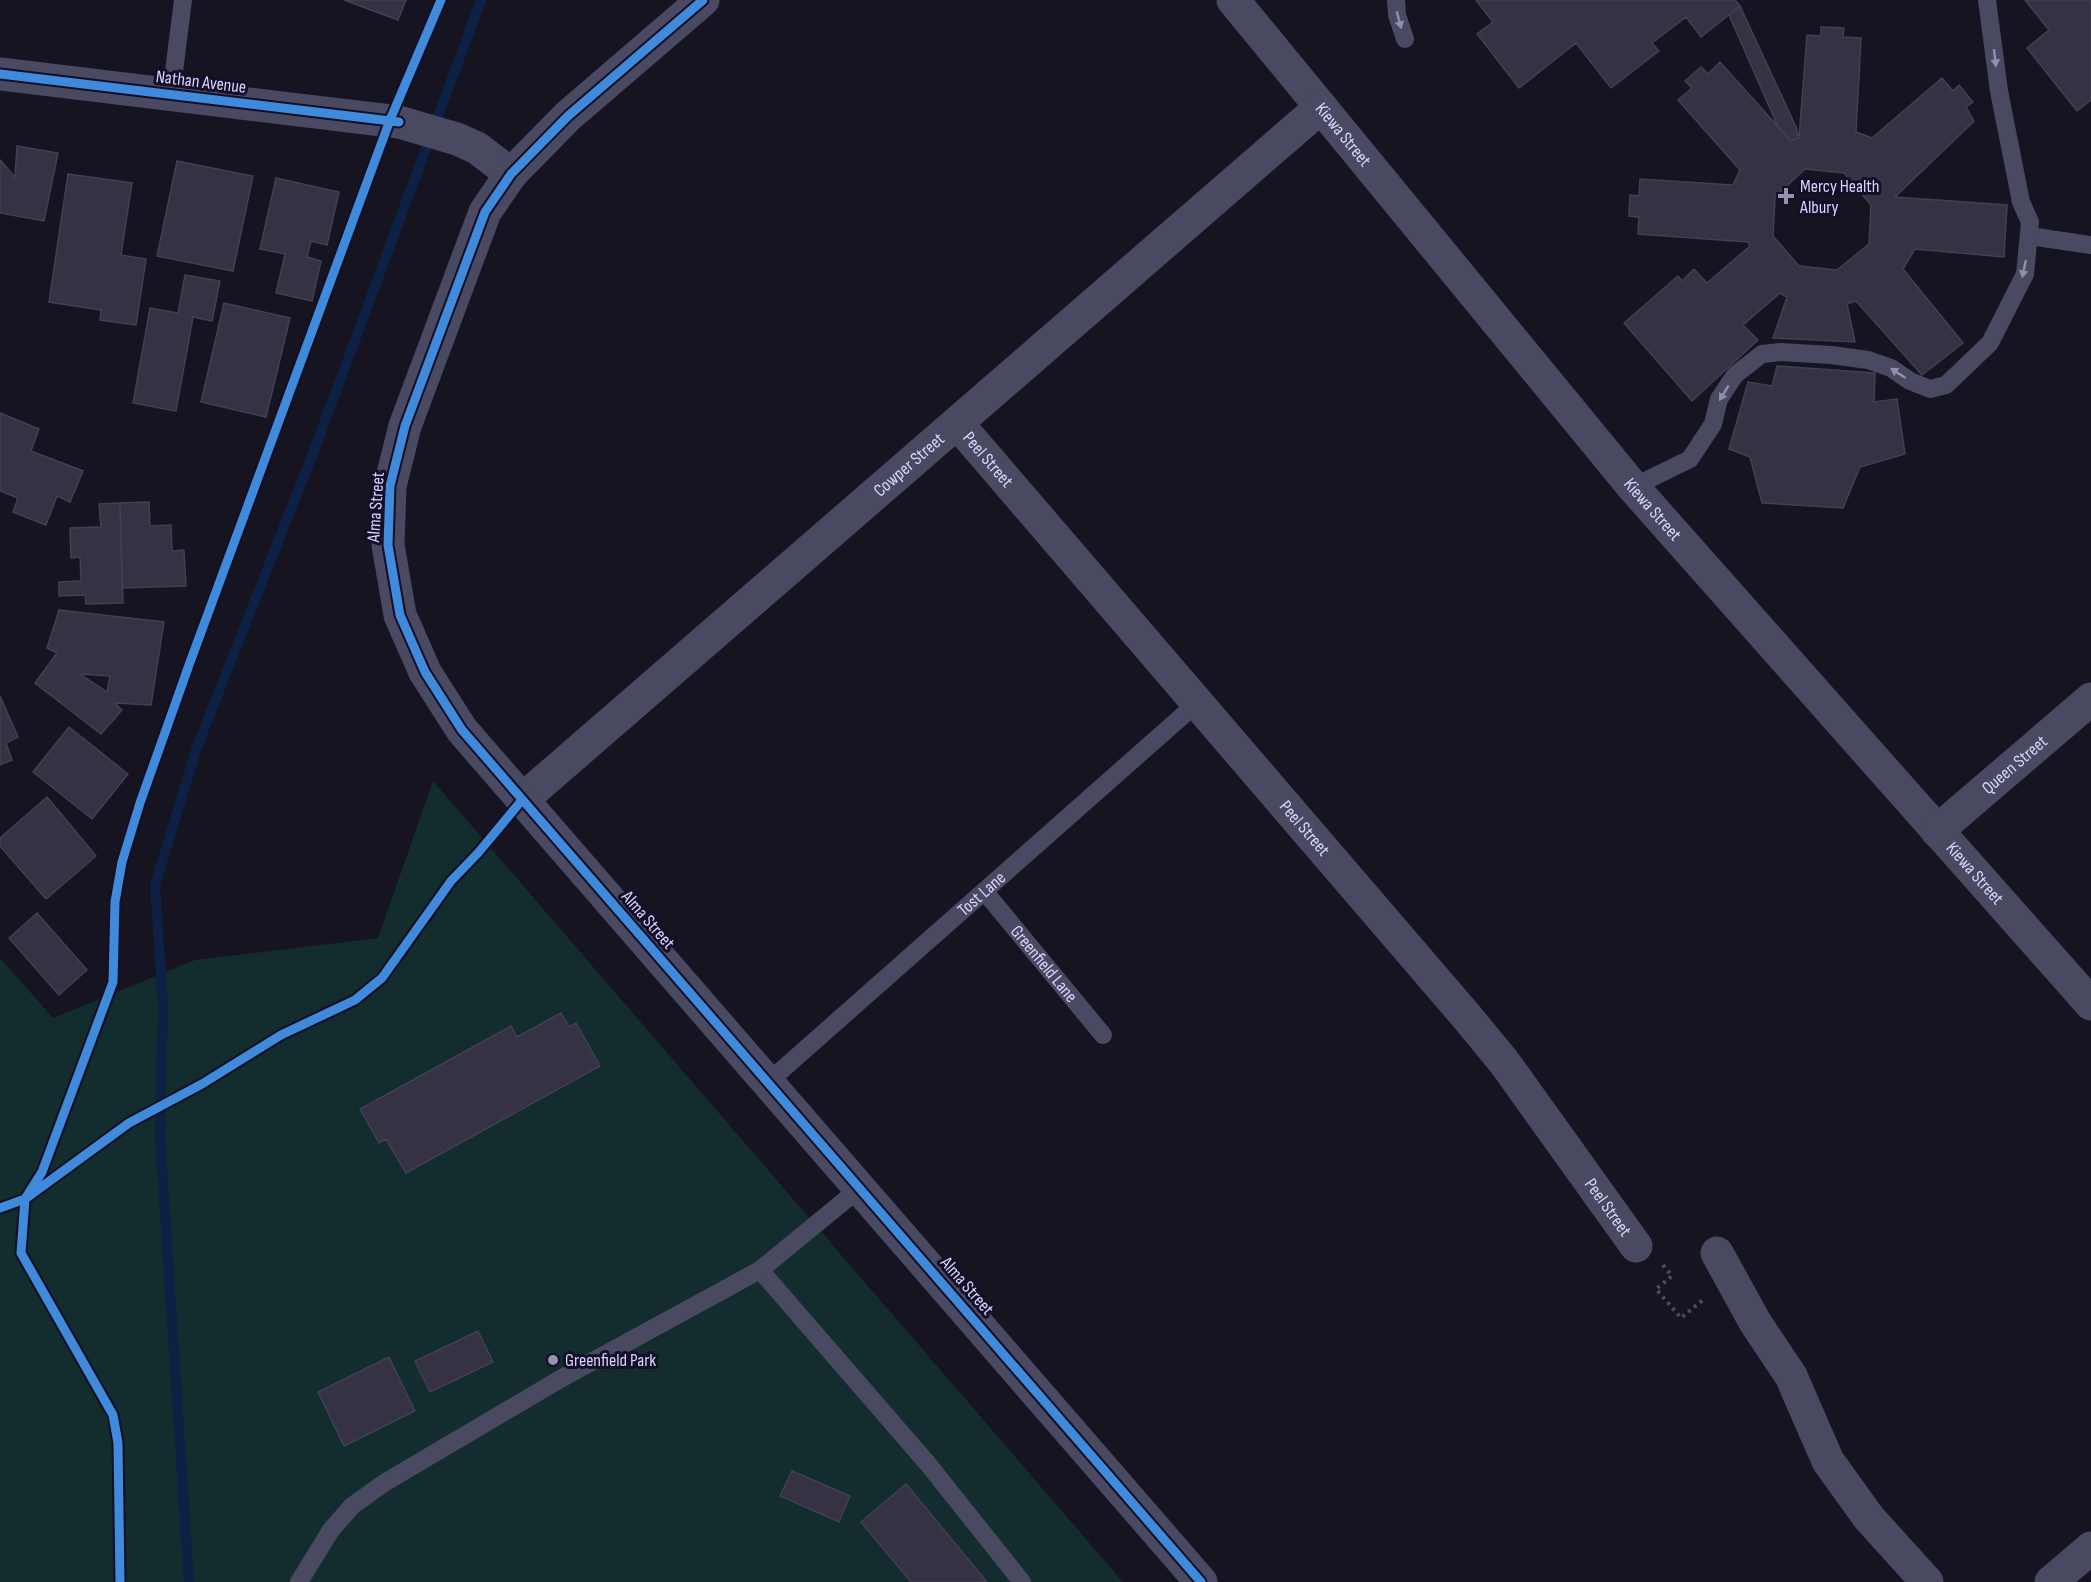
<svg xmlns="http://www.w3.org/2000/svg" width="2091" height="1582" viewBox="0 0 2091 1582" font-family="'Sofia Sans Condensed',sans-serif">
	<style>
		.green { fill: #132c2d }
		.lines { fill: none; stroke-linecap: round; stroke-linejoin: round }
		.stream { stroke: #0d2144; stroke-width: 10 }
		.building { fill: #343243; stroke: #433f54; stroke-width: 1.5; fill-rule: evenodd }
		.path { stroke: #44505f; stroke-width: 4; stroke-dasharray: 3 4.5; stroke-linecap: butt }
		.service { stroke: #4a4962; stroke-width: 18 }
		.minor { stroke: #4a4962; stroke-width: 33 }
		.tertiary { stroke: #4a4962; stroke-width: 33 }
		.cycleway-casing { stroke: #130f26; stroke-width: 13 }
		.cycleway { stroke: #408adc; stroke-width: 9 }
		.oneway { fill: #928eb0 }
		.poi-dot { fill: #9591b1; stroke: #130f26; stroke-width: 2 }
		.labels { text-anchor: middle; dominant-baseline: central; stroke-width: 6; stroke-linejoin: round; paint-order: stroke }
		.street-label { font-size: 18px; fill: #d9d4ff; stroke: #130f26 }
		.poi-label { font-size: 18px; fill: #d9d4ff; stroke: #130f26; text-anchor: start }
	</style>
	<rect width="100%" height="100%" fill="#161421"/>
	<!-- green -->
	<path class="green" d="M433,781L1123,1582H0V958L53,1018L195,960L378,938Z"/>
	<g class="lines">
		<!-- stream -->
		<path class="stream" d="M189,1582L160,1137L163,1006L155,885L197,747L315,448L481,0"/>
	</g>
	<!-- building -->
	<path class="building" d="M344,0H406L398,20Z
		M1476,0H1735L1740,6L1701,37L1686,17L1652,43L1659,51L1611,88L1576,43L1519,88L1477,34L1493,22Z
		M2025,0H2091V100L2077,111L2027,48L2049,30Z
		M1740,6L1796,127L1799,138L1791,141L1779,129L1729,15Z
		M1821,27L1844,28L1843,37L1861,38L1856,132L1872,138L1942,78L1953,91L1959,85L1973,102L1966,107L1974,121L1895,197L2007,205L2004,257L1915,249L1903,269L1963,343L1922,375L1856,301L1847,304L1855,342L1773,338L1787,297L1780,293L1743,325L1758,340L1692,401L1624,323L1678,276L1682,281L1694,269L1707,283L1750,246L1748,242L1638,234L1639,217L1629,216L1630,195L1639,196L1640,179L1733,185L1740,170L1678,100L1692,88L1685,81L1701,67L1708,74L1720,62L1791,141L1799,138L1807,35L1821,36ZM1805,169L1844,173L1871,205L1869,244L1837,270L1799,266L1773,236L1775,197Z
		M17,146L58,153L44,221L0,213V160L15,177Z
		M177,161L253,176L233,271L157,256Z
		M68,174L132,183L121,255L146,259L136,325L100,320L101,310L49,302Z
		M276,178L339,192L327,245L311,241L307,257L321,261L312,301L276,293L285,254L260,249Z
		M185,275L220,281L212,321L193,317L176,411L133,403L150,308L178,313Z
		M224,303L290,318L266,417L201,402Z
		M1777,366L1875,373L1874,402L1897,399L1905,454L1860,467L1843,508L1762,503L1750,457L1729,449L1748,382L1772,386Z
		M0,413L39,429L31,451L83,471L70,502L57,496L46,525L13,512L18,498L0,491Z
		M149,502L150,526L171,525L172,551L184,550L186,586L122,588L120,503Z
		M120,503L123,603L86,604L85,595L59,596V582L81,581L80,557L71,558L70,528L101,527L99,504Z
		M59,610L164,622L151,705L115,703L122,710L101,734L35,683L57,653L47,648ZM80,674L110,676L107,692Z
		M0,696L18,737L6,743L12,760L0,765Z
		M69,727L128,774L92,819L33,772Z
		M47,797L96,856L46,899L0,846V838Z
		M37,913L87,970L59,995L9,938Z
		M561,1013L569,1027L576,1023L600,1066L406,1173L386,1139L379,1143L360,1109L511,1026L517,1037Z
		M478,1331L493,1362L430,1392L415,1361Z
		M389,1357L415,1411L344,1446L318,1392Z
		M792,1471L850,1496L839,1522L780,1496Z
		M906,1484L987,1582H911L861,1522Z"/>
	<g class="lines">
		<!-- path -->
		<path class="path" d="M1663,1265L1672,1276L1656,1289L1681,1318L1704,1299"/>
		<!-- service -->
		<g class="service">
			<path d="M1396,0L1397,15L1405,39"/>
			<path d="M171,95L183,0"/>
			<path d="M2029,236L2091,245"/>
			<path d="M1633,487L1690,459L1713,424L1719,399L1735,375L1762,354L1781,352L1831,355L1868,360L1891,368L1910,381L1930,389L1946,385L1990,343L2025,274L2030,222L2021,202L1999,91L1987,0"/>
			<path id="s1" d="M985,892L1103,1035"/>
			<path id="s2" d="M767,1083L1197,703"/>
			<path d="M760,1270L928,1464L1022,1582"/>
			<path d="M299,1582L331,1530L352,1506L384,1483L562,1378L760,1270L860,1188"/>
		</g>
		<!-- minor -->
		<g class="minor">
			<path id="s3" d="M1233,0L1633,487L2091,1004"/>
			<path d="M0,74L399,122L457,139L477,148L511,174"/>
			<path id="s4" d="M957,423L1467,1017L1504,1062L1636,1246"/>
			<path id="s5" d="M522,800L1321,107"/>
			<path id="s6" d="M1937,831L2091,699"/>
			<path d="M1717,1253L1755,1322L1791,1376L1828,1461L1869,1518L1927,1582"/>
			<path d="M2051,1582L2091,1548"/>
		</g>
		<!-- tertiary -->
		<path class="tertiary" d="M703,0L568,116L511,174L485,212L405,426L390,486L388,545L400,615L425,672L462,730L1201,1582"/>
		<!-- cycleway casing -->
		<g class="cycleway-casing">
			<path id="cycleway" d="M703,0L568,116L511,174L485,212L405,426L390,486L388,545L400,615L425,672L462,730L1201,1582
				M0,74L399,122
				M0,1208L25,1199L129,1123L202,1084L281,1035L355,1000L382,978L451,881L478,853L522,800
				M120,1582L118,1443L113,1415L21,1253L25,1199L42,1172L113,982L115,902L122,862L140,803L189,665L390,120L441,0"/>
		</g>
		<!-- cycleway -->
		<use href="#cycleway" class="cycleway"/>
	</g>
	<!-- one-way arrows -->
	<defs><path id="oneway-solid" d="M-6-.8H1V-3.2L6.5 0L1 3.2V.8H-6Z" transform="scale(1.5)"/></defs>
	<g class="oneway">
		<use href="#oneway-solid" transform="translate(1399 20) rotate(75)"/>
		<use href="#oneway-solid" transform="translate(1995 58) rotate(83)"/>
		<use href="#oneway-solid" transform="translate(2024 269) rotate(102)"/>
		<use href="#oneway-solid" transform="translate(1898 373) rotate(-147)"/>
		<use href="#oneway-solid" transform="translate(1724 393) rotate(121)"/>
	</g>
	<!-- markers -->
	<g class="poi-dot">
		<path d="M1783 187h6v6h6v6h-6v6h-6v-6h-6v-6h6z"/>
		<circle cx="553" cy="1360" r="6"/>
	</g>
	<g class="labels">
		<!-- street labels -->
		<g class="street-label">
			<text transform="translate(201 82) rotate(7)">Nathan Avenue</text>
			<text stroke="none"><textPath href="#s3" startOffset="174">Kiewa Street</textPath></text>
			<text stroke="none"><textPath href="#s4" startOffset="48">Peel Street</textPath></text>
			<text stroke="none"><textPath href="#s5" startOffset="512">Cowper Street</textPath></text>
			<text transform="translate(376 507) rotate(-86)">Alma Street</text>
			<text stroke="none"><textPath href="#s3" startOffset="660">Kiewa Street</textPath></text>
			<text stroke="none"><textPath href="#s6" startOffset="102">Queen Street</textPath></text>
			<text stroke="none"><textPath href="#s4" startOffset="534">Peel Street</textPath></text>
			<text stroke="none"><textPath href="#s3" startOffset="1146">Kiewa Street</textPath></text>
			<text stroke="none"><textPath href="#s2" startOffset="286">Tost Lane</textPath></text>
			<text transform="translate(648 920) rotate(49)">Alma Street</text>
			<text stroke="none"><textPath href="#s1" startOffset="93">Greenfield Lane</textPath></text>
			<text stroke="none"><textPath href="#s4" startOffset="1020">Peel Street</textPath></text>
			<text transform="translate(967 1286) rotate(49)">Alma Street</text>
		</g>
		<!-- poi labels -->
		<g class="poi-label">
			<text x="1800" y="186">Mercy Health<tspan x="1800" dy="21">Albury</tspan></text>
			<text x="565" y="1360">Greenfield Park</text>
		</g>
	</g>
</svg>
